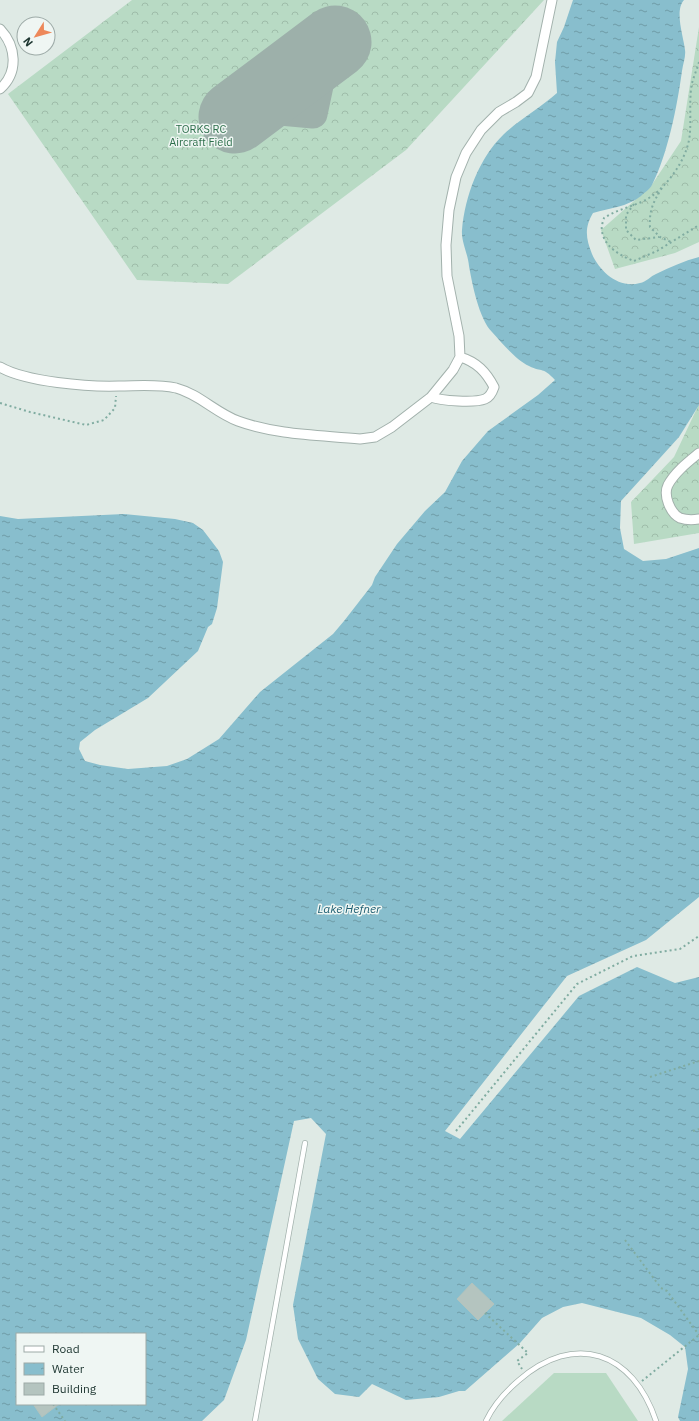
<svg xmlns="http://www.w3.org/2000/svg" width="699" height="1421" viewBox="0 0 699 1421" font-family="'IBM Plex Sans',sans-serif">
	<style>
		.grass { fill: #b8dac4 }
		.forest { fill: url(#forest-crowns) }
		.water { fill: url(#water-ripples); fill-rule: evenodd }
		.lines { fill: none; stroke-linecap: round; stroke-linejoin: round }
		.taxiway { stroke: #9db0aa; stroke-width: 29 }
		.runway { stroke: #9db0aa; stroke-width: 73 }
		.building { fill: #b4c4bf; stroke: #b2c3bd }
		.lane-casing { stroke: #a2b1ac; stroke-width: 6 }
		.street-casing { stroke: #a2b1ac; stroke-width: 11 }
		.path { stroke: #80aca1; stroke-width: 2; stroke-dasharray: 2 3; stroke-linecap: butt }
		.lane { stroke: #fff; stroke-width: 4.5 }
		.street { stroke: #fff; stroke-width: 9 }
		.labels { text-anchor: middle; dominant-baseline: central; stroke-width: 3; stroke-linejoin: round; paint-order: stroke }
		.park-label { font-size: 11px; fill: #2c6e4a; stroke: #eff6f3 }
		.water-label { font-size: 12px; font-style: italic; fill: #1d5e72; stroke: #eff6f3 }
	</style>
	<defs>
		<pattern id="forest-crowns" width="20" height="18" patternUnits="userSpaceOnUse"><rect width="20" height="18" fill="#b8dac4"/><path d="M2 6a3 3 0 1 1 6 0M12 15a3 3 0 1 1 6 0" fill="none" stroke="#9ebca9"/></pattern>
		<pattern id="water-ripples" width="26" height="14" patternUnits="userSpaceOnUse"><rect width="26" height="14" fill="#88becd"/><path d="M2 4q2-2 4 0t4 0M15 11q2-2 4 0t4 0" fill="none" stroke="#6f9ba7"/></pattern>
	</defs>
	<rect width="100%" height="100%" fill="#dfeae5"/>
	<!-- grass -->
	<path class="grass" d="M554,1373H606L638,1421H502Z"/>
	<!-- forest -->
	<path class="forest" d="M132,0H544L406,150L228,284L137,280L8,94Z
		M699,27V242L675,253L615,269L601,230L651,186L681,141Z
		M699,404V533L634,544L631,502L674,457Z"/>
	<!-- water -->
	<path class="water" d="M573,0H684C674,11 684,38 685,50C686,56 683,64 682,71C677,107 668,153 652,185C650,189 644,193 641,196C627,207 610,208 593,213C584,228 586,239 592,254C600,272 619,289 640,283C646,282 651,276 656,274C670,267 684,261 699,257V405L679,437L621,501L620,528L624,549L643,561L666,559L699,548V897L646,940L567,976L445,1131L460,1139L579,996L637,967L675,983L699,977V1421H680L678,1417L688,1369L685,1347L670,1335L641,1318L582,1303L563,1307L542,1318L520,1343L465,1391H459L439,1397L406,1400L372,1384L359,1397L335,1394L318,1379L298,1339L293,1305L326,1134L311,1118L294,1121L246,1340L224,1400L202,1421H0V516L18,519L124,514L175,519L193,523L203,530L219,551L223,562L217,608L212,624L208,627L198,651L148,698L95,730L80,742L79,749L85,761L100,765L128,769L167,766L187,759L219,739L260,692L333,634L344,621L372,585L375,577L397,544L425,511L445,492L462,461L488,431L538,395L555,380C542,366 543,373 529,366C516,360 502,343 492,332C479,319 472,283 469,266C468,254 461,241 462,230C465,196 479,158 504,134C520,119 540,108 557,93L555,62L557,42L564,27ZM17,1334H145V1404H17Z"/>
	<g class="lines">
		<!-- taxiway -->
		<path class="taxiway" d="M247,108L313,114L327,48"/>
		<!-- runway -->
		<path class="runway" d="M235,117L335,42"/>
	</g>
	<!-- building -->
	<path class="building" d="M472,1283L494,1304L478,1320L457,1299Z
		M33,1404H59L42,1417Z"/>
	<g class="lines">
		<!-- lane casing -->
		<g class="lane-casing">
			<path id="lane" d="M255,1421L305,1143
				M486,1421C494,1404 504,1393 518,1381C575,1331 633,1352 656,1421"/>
		</g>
		<!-- street casing -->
		<g class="street-casing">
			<path id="street" d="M0,29C16,46 19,72 0,89
				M0,367C26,382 88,387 119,386C137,386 158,384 176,388C199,394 216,413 238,421C276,435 320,435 360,439L375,437L392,427L431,397L453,370L460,357L459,336L447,276L446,245L449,210L456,177L466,153L481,130L499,112L516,102L528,93L536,77L552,0
				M431,397C441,401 475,403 485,399C490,397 492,393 494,387C486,372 477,362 460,357
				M699,453C688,462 675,472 668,485C663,495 670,513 680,518C686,520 693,520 699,519"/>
		</g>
		<!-- path -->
		<path class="path" d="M699,62C697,69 694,76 692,83C689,98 691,116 690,132C689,155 671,182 652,196C638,206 619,208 604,218C603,221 601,227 602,231C604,247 621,256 634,261L657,251L699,225
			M662,188C653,202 649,211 650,227L660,237L671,242
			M634,204L626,215V230L636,240L659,237
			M0,403L30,412L86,425L104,420L115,408L116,396
			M650,1077L699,1061
			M456,1131L577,984L633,956L680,949L699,936
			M693,1131L699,1129
			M625,1240L661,1288L667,1291L699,1335
			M485,1313L528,1353L517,1361L522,1369
			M642,1381L699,1335
			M53,1404L65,1421"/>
		<!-- lane -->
		<use href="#lane" class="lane"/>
		<!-- street -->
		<use href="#street" class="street"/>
	</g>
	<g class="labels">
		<!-- park labels -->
		<g class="park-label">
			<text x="201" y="129">TORKS RC<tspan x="201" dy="13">Aircraft Field</tspan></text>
		</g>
		<!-- water labels -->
		<g class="water-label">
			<text x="349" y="908">Lake Hefner</text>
		</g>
	</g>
	<!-- legend -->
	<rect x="16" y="1333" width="130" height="72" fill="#eff6f3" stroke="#9daaa7"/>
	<rect x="24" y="1346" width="20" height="6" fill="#ffffff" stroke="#9daaa7"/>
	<text x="52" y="1353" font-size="12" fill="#213934">Road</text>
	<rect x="24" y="1363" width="20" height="12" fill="url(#water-ripples)" stroke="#9daaa7"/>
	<text x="52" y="1373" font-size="12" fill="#213934">Water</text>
	<rect x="24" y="1383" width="20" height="12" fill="#b4c4bf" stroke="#9daaa7"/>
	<text x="52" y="1393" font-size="12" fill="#213934">Building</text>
	<!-- north arrow -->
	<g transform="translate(36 36) rotate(233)"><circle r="19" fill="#eff6f3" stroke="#9daaa7"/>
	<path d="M0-3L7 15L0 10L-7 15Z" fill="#ed885a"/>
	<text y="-6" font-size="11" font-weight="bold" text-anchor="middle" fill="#213934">N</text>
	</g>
</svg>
